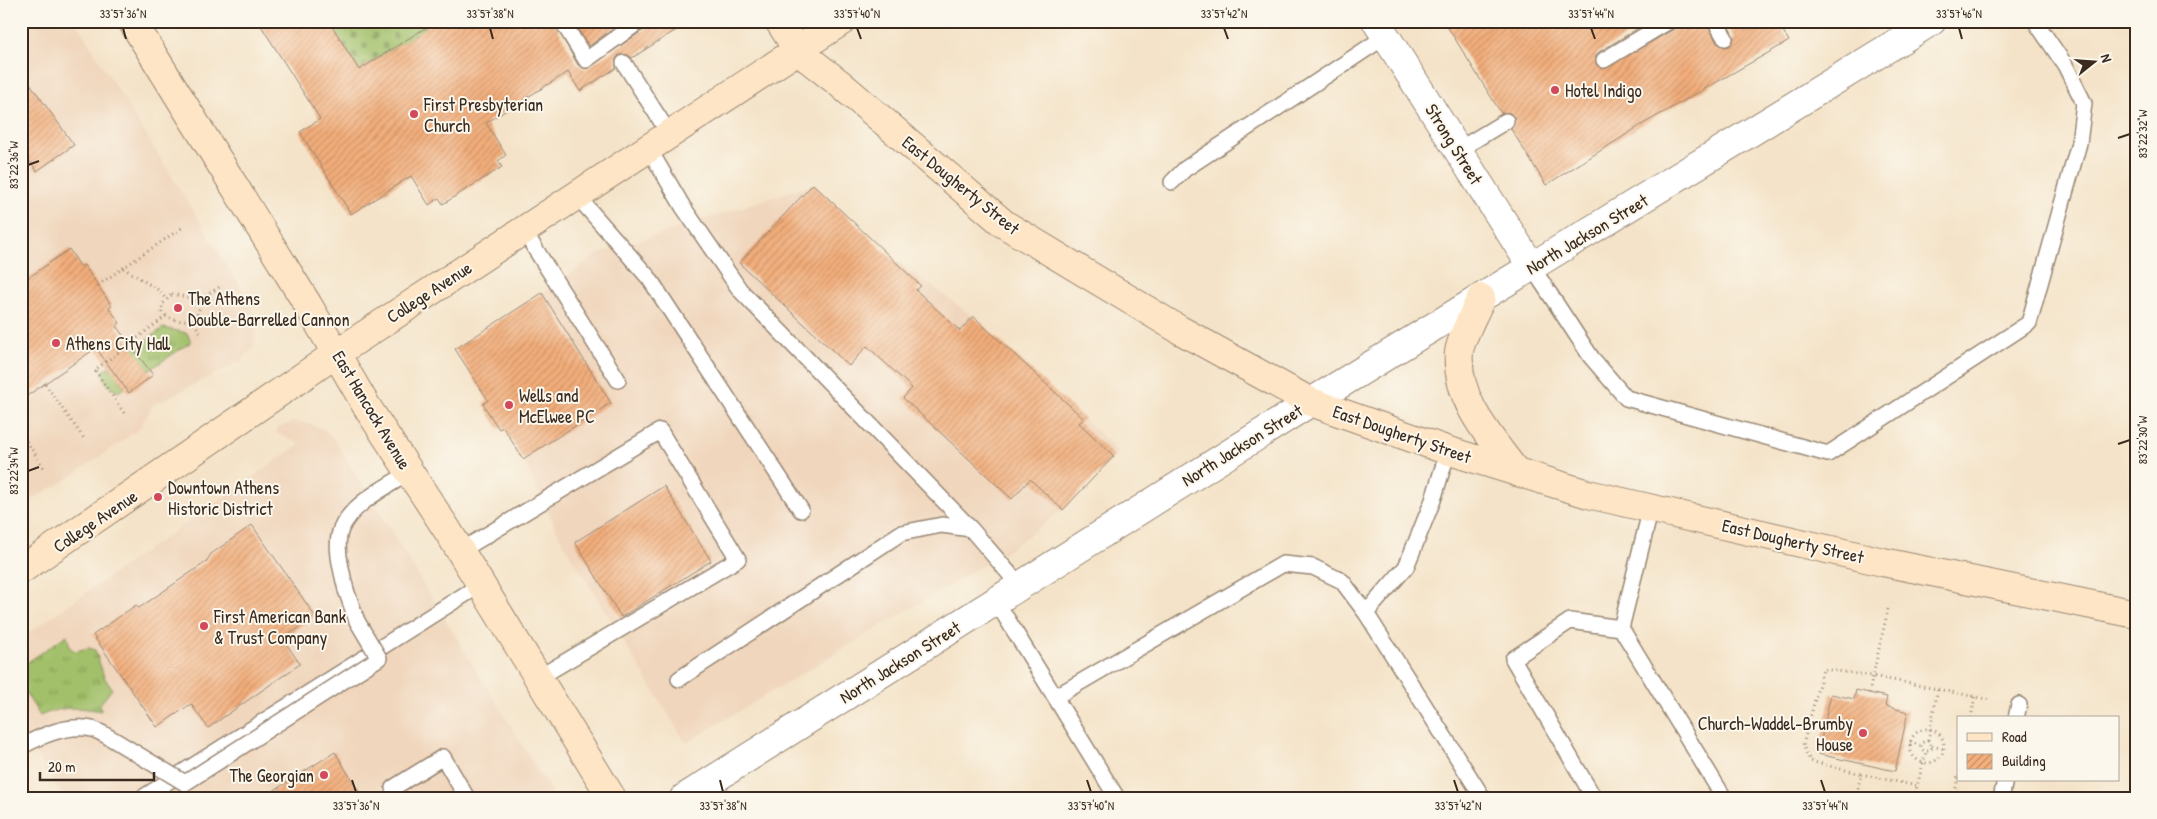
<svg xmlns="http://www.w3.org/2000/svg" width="2157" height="819" viewBox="0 0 2157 819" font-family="'Patrick Hand',sans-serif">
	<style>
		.built { fill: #f0d6bc }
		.grass { fill: url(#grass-tufts); stroke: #6e7544 }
		.cemetery { fill: url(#cemetery-stones); stroke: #6e7544 }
		.building { fill: url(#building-hatch) }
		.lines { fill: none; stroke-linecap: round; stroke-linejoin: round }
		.lane-casing { stroke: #988673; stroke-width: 18 }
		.street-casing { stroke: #988673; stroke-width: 30 }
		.secondary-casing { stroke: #988673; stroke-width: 30 }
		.path { stroke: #988673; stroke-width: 3; stroke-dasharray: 1 4; stroke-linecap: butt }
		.lane { stroke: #fff; stroke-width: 15 }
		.street { stroke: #fff; stroke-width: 28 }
		.secondary { stroke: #fee5c5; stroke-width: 28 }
		.lane-bridge-casing { stroke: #988673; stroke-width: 18; stroke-linecap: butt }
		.lane-bridge { stroke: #fff; stroke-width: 15 }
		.ticks { fill: none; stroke: #3b2a1e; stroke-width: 2 }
		.poi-dot { fill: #d1495b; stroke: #fbf7ec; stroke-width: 2 }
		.labels { text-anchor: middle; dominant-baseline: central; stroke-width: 4; stroke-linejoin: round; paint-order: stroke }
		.poi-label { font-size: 18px; fill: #3b2a1e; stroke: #fbf7ec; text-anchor: start }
		.street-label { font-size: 18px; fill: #3b2a1e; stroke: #fbf7ec }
		.neatline { fill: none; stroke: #3b2a1e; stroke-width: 2 }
		.ticks-label { font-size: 12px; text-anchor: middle; fill: #3b2a1e }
	</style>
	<defs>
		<pattern id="grass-tufts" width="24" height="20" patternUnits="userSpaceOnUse" patternTransform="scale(1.25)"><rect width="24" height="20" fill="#a1c069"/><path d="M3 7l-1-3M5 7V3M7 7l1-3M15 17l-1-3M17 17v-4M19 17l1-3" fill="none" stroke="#849c56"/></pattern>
		<pattern id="cemetery-stones" width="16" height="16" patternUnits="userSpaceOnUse" patternTransform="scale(1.25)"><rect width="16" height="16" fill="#a1c069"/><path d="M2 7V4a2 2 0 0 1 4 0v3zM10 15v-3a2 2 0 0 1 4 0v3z" fill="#849c56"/></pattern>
		<pattern id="building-hatch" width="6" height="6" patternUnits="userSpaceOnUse" patternTransform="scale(1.25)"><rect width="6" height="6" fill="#f3ae7b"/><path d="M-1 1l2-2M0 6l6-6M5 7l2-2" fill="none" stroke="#c68e64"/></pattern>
	</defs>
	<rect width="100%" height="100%" fill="#fbf7ec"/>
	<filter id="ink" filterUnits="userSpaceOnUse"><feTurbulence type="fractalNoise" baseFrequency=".02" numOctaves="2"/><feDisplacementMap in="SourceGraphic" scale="10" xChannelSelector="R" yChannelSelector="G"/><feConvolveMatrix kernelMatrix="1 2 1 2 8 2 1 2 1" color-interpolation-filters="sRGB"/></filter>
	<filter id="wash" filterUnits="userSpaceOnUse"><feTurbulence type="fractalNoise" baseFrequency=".0096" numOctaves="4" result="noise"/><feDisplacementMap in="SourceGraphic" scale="20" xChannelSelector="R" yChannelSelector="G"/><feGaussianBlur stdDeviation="1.12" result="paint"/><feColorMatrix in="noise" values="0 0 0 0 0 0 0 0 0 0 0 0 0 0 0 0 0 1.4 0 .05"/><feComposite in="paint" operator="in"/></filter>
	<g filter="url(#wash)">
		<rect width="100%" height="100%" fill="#f4e3c8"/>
		<!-- built -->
		<path class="built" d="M21,21H75L251,304L256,330L253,348L241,361L153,405L139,429L62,483L21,504Z
			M813,184L884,251L975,318L1119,452L1063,510L1013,547L686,743L562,541L523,459L503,427L498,429L491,417L483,404L488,400L455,349L542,293L598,254Z
			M294,422L306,423L326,430L336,442L555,798H63L21,729V638L300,444L277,433V428Z"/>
		<!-- grass -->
		<path class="grass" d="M163,328L187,333L191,342L149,370L142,361L118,378L125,388L118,392C110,389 103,380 103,371Z
			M67,635L70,648L75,651L89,648L95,650L104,677L112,689L100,704L101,711C79,707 61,706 40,716L21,685V667Z"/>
		<!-- cemetery -->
		<path class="cemetery" d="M329,21H424L427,27L359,70Z"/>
		<g id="blocks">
			<!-- building -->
			<path class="building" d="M258,21H329L359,70L436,21H553L578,65L586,69L645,29L649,21H690L632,58L628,55H619L616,59V68L580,91L568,72L486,123L506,155L498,161L502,167L443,204L439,198L429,205L411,176L351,214L300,132L320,119Z
				M573,21H624L589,46Z
				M1444,21H1650L1599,52L1596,56V64L1604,69L1674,29L1678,21H1706L1717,43L1725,47L1730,46L1734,38L1726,21H1777L1789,41L1643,124L1546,185L1511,129L1514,125V117L1510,113H1501Z
				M21,71L74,145L37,171L21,149Z
				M813,184L921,286L916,290L960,331L973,316L1084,419L1079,423L1114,456L1063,510L1030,479L1012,499L903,398L912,388L867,346L849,366L739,263Z
				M69,249L81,267L84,265L112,306L109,308L120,323L116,326L153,375L129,393L96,348L21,400V283Z
				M542,293L611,403L523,459L503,427L499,429L491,417L483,404L488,400L455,349Z
				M664,486L711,561L621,617L575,542Z
				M252,525L315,616L283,639L300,664L208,728L191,704L157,727L93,635L136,605L139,608L206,562L211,554Z
				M1856,690L1887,697L1885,706L1908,712L1895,771L1818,754L1831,694L1854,699Z
				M335,752L363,798H262Z"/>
		</g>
	</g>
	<g filter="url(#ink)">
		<use href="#blocks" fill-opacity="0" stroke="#988673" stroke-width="1"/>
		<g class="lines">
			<!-- lane casing -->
			<g class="lane-casing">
				<path id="lane" d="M562,21L586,60L640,21
					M1715,21L1725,38
					M1604,60L1669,21
					M624,63L670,135
					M649,149L683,207L740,290L971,529
					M1458,150L1506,121
					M1172,182L1185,169L1386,36
					M577,196L649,278L801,510
					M524,231L618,380
					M1532,267L1591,357L1626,398L1828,454L2029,323L2079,143L2084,103L2065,65L2035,21
					M1651,508L1621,628L1724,798
					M460,551L660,431L738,559L538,678
					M346,590C342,572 334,546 341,529C353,502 387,487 410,472
					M996,601L1117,798
					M1366,613L1406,567L1433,500L1448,451
					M679,679L901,533L942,525L971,529L1020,586
					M1055,697L1283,564L1313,567L1342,581L1366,613L1483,798
					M2016,718L2019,705
					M21,747C42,735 67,724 92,729C99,731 107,736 114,740
					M393,788L443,757L467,798
					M142,798L480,585
					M1594,798L1513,659L1570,621L1621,628
					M2004,798L2002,794L2005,780"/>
			</g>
			<!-- street casing -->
			<g class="street-casing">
				<path id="street" d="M1376,21L1532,267
					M684,798L1311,402L1932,21"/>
			</g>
			<!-- secondary casing -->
			<g class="secondary-casing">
				<path id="secondary" d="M132,21L308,305L367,407L448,531L612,798
					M779,21L798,51L839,83L1004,224L1180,330L1311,402L1443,449L1588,494L1883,562L2136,614
					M1481,298C1475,313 1461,337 1459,352C1455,399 1490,437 1516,472
					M21,570L337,353L842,21"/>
			</g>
			<!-- path -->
			<path class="path" d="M123,268L160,291L166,299
				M98,285L183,227
				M172,294L195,299L200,306L197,316C185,323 172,322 162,312V305Z
				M197,301L221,286
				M191,319L201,333
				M45,384L85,440
				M124,413L95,370L166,316
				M21,433L44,468
				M1869,693L1888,609
				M1971,718L1975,696
				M1910 746a17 17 0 1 1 34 0a17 17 0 1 1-34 0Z
				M1928,740L1921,743V748L1924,751H1929L1932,748L1928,740L1938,689
				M1910,742L1920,745
				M1932,746L1944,749
				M1861,774L1917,786
				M1856,798L1861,774L1810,761L1803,745L1823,669L1873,676L1991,700
				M1914,798L1926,752
				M1954,798L1958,777"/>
			<!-- lane -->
			<use href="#lane" class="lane"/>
			<!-- street -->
			<use href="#street" class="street"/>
			<!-- secondary -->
			<use href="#secondary" class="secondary"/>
			<!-- lane-bridge casing -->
			<g class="lane-bridge-casing">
				<path id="lane-bridge" d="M114,740L185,783L379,658L357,621L346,590"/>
			</g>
			<!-- lane-bridge -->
			<use href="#lane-bridge" class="lane-bridge"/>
		</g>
	</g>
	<!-- ticks -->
	<path class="ticks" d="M123,28L126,39M490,28L493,39M857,28L861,39M1224,28L1228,39M1591,28L1595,39M1959,28L1962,39M2118,138L2130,134M28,165L39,161M2118,444L2130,440M28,471L39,467M352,780L356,792M720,780L723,792M1087,780L1091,792M1454,780L1458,792M1821,780L1825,792"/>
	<!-- markers -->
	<g class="poi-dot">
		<circle cx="1555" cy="90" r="5"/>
		<circle cx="414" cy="114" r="5"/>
		<circle cx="178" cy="308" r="5"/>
		<circle cx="56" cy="343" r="5"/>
		<circle cx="509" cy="405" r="5"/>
		<circle cx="158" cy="497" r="5"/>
		<circle cx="204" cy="626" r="5"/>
		<circle cx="1863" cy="733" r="5"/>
		<circle cx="324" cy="775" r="5"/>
	</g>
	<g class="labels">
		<!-- poi labels -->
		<g class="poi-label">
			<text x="1565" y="90">Hotel Indigo</text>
			<text x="424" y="104">First Presbyterian<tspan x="424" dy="21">Church</tspan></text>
			<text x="188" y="298">The Athens<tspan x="188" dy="21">Double-Barrelled Cannon</tspan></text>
			<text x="66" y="343">Athens City Hall</text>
			<text x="519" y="395">Wells and<tspan x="519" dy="21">McElwee PC</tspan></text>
			<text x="168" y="487">Downtown Athens<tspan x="168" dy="21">Historic District</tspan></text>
			<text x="214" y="616">First American Bank<tspan x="214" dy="21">&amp; Trust Company</tspan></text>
			<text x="1853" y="723" text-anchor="end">Church-Waddel-Brumby<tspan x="1853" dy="21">House</tspan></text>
			<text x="314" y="775" text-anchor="end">The Georgian</text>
		</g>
		<!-- street labels -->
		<g class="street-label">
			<text transform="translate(1454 144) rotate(58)">Strong Street</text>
			<text transform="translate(961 185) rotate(39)">East Dougherty Street</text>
			<text transform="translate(1587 234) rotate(-31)">North Jackson Street</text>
			<text transform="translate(429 292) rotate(-33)">College Avenue</text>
			<text transform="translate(372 410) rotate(59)">East Hancock Avenue</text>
			<text transform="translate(1402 434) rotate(19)">East Dougherty Street</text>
			<text transform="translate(1242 445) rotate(-32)">North Jackson Street</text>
			<text transform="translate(95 521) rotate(-34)">College Avenue</text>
			<text transform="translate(1793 541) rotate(13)">East Dougherty Street</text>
			<text transform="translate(900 662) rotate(-32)">North Jackson Street</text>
		</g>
	</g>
	<!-- margin -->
	<rect width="2157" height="819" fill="none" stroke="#fbf7ec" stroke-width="55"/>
	<!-- legend -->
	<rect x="1957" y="716" width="162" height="65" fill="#fbf7ec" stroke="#aea59a"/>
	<rect x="1967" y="733" width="25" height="8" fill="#fee5c5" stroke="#aea59a"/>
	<text x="2002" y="742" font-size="15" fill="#3b2a1e">Road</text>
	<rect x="1967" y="754" width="25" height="15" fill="url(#building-hatch)" stroke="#aea59a"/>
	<text x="2002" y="766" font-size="15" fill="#3b2a1e">Building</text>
	<!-- north arrow -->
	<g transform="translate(2094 62) rotate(73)" stroke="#fbf7ec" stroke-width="4" paint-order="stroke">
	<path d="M0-4L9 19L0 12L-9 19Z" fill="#3b2a1e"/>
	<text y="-8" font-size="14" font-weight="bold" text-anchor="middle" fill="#3b2a1e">N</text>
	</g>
	<!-- scale -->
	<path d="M40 772v8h114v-8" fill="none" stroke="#3b2a1e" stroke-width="2.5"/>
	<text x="48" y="772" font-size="15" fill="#3b2a1e" stroke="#fbf7ec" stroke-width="4" paint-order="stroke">20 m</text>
	<rect x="28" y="28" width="2102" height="764" class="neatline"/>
	<g class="ticks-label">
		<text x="123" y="18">33°57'36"N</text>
		<text x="490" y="18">33°57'38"N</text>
		<text x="857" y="18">33°57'40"N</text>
		<text x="1224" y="18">33°57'42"N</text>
		<text x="1591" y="18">33°57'44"N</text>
		<text x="1959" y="18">33°57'46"N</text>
		<text transform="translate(2143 134) rotate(-90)" y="4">83°22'32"W</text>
		<text transform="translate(14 165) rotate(-90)" y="4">83°22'36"W</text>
		<text transform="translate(2143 440) rotate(-90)" y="4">83°22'30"W</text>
		<text transform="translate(14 471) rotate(-90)" y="4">83°22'34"W</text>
		<text x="356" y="810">33°57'36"N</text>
		<text x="723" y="810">33°57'38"N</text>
		<text x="1091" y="810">33°57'40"N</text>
		<text x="1458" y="810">33°57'42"N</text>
		<text x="1825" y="810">33°57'44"N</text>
	</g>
</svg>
